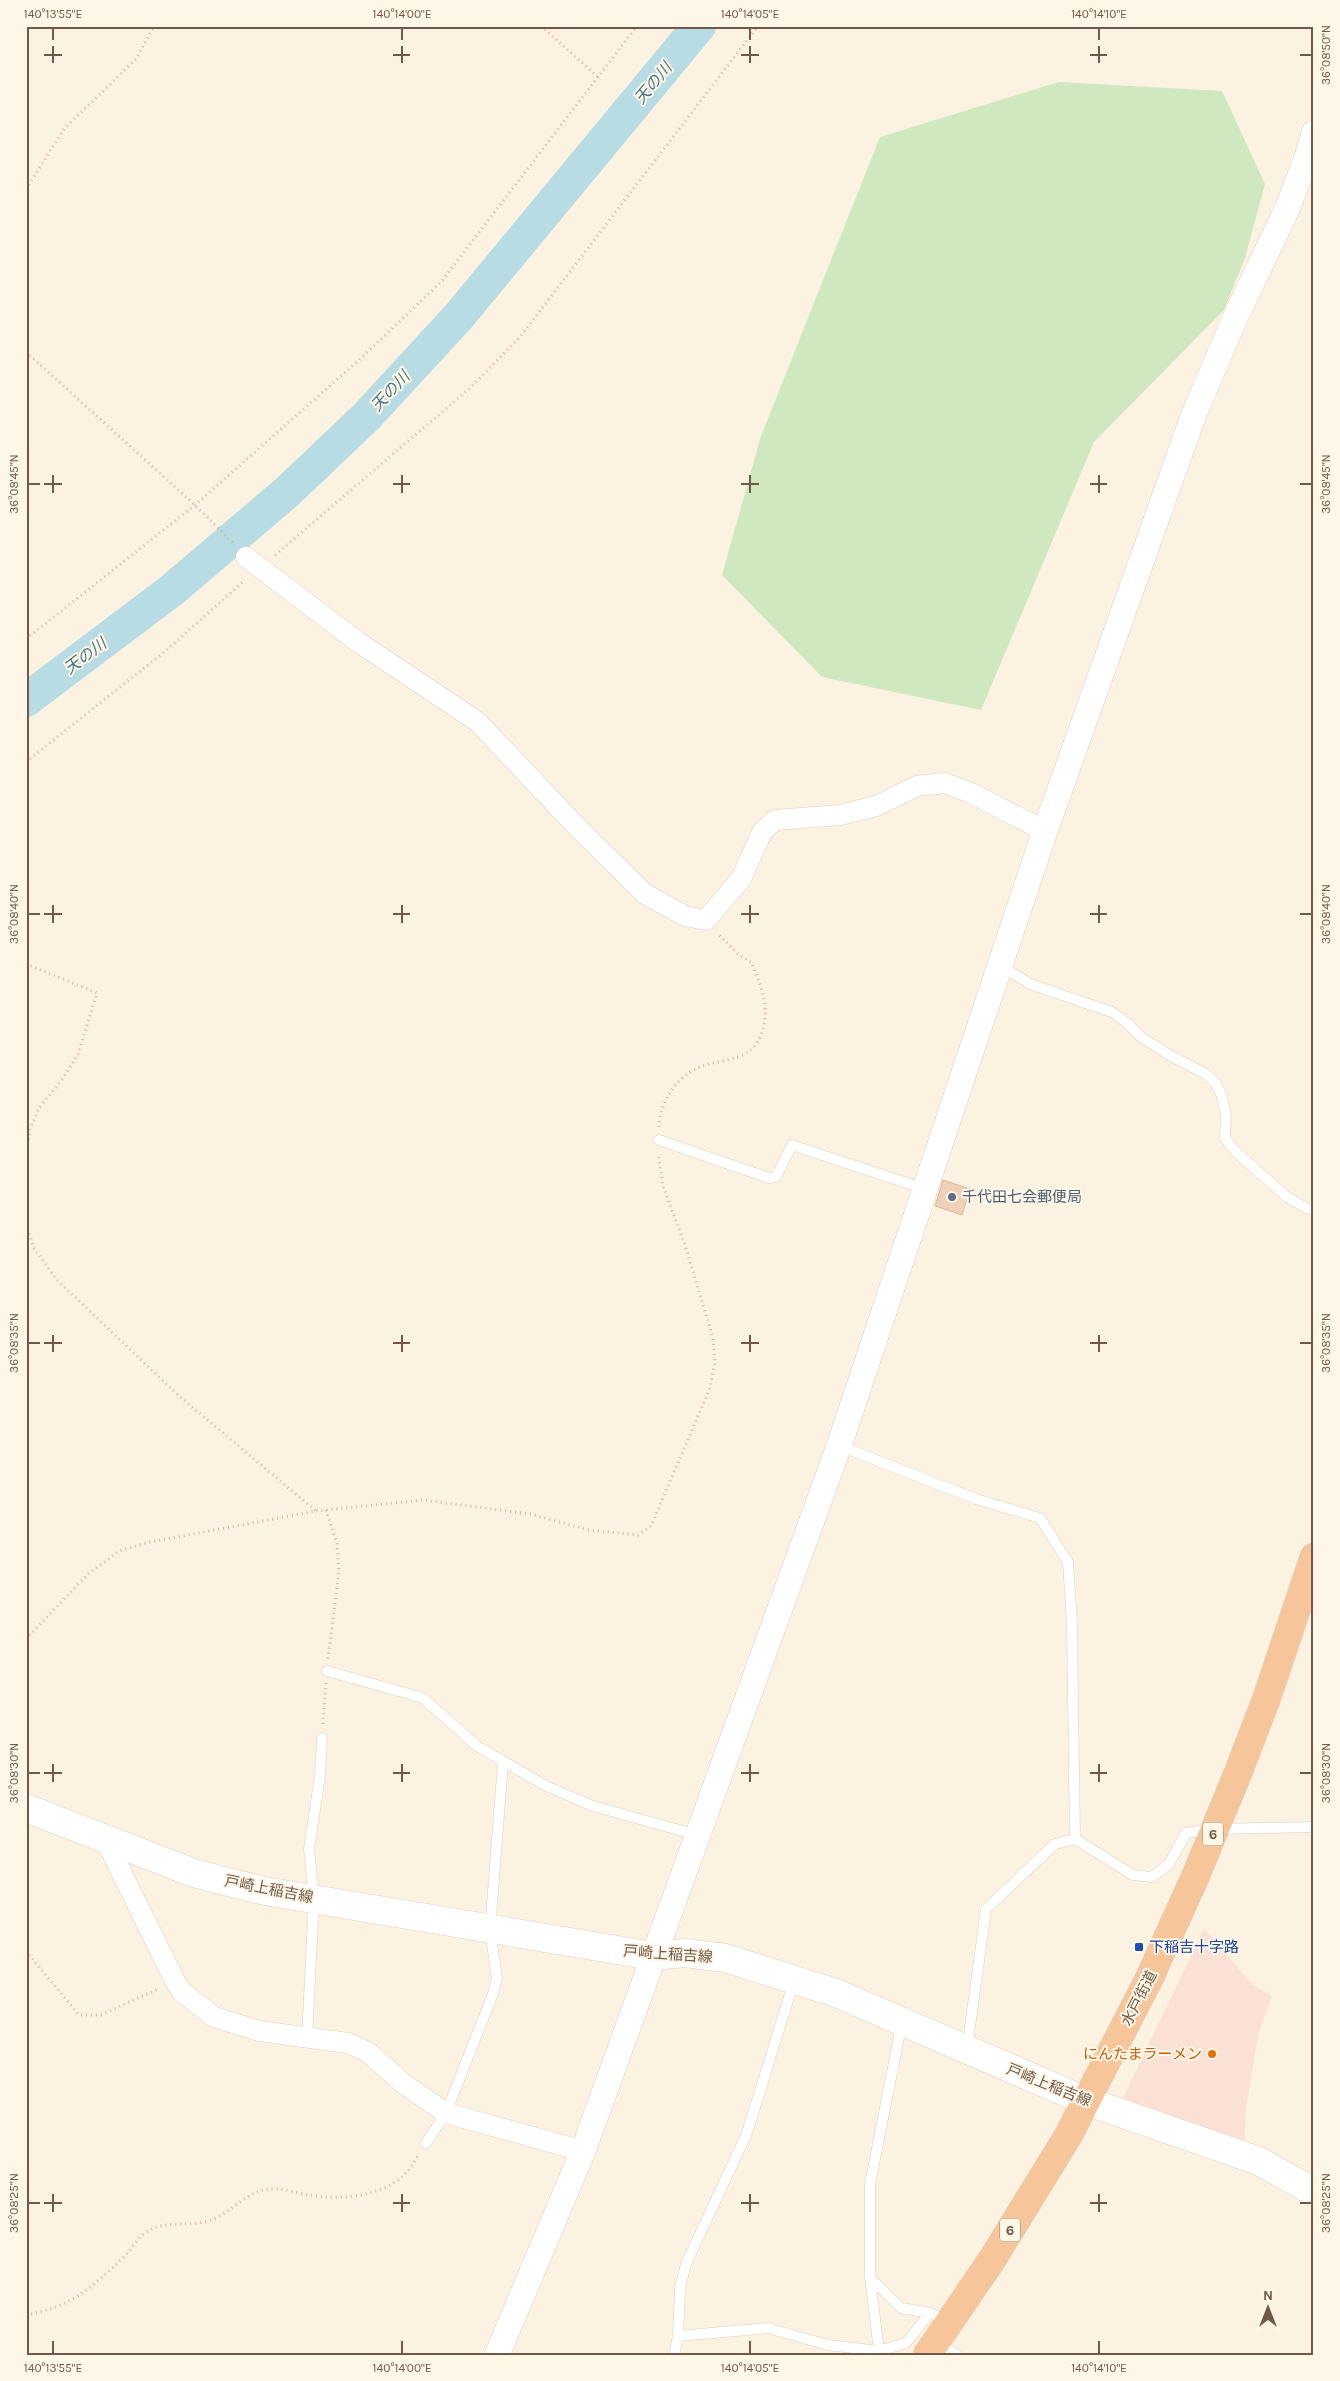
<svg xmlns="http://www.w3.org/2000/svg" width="1340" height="2381" viewBox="0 0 1340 2381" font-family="Karla,'Noto Sans JP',sans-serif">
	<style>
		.commercial { fill: #fbe1d5 }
		.green { fill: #cfe8c0 }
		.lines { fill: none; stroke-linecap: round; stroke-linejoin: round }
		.river { stroke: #b7dce3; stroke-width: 34 }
		.building { fill: #efd0b9; stroke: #e1b79a }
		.service-casing { stroke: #dfcebd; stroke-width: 11 }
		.minor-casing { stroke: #dfcebd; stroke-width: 21 }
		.tertiary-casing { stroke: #dfcebd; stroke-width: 26 }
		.secondary-casing { stroke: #e3cfbb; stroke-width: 29 }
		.trunk-casing { stroke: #dad4d0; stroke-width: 29 }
		.path { stroke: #d4b49d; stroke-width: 3; stroke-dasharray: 1 4; stroke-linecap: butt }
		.service { stroke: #fff; stroke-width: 10 }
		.minor { stroke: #fff; stroke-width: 20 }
		.tertiary { stroke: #fff; stroke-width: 25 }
		.secondary { stroke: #fff; stroke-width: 28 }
		.trunk { stroke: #f6c69a; stroke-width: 28 }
		.ticks { fill: none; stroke: #715849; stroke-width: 2 }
		.service-dot { fill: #5c6f8a; stroke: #fef6e7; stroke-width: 2 }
		.transit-dot { fill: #1a4fb4; stroke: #fef6e7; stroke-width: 2 }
		.food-dot { fill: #e8710a; stroke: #fef6e7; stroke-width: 2 }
		.labels { text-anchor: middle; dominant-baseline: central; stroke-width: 4; stroke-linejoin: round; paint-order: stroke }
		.shield { fill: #fef6e7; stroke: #9b8778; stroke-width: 1 }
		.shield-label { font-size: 14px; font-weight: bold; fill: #715849 }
		.service-label { font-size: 15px; fill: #4e5e75; stroke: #fef6e7; text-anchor: start }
		.street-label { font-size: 15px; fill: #715849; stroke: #fef6e7 }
		.transit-label { font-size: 15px; fill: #164399; stroke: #fef6e7; text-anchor: start }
		.food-label { font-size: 15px; fill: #c56008; stroke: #fef6e7; text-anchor: end }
		.water-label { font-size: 16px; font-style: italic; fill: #447884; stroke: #fef6e7 }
		.neatline { fill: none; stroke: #715849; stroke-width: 2 }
		.ticks-label { font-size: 12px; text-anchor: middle; fill: #715849 }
	</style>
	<rect width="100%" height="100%" fill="#fbf2e1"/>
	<!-- commercial -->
	<path class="commercial" d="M1204,1929L1252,1984L1272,1996L1258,2035L1246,2109L1244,2148L1154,2114L1123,2098Z"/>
	<!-- green -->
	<path class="green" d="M1059,82L1222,91L1265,184L1245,258L1224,310L1094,442L981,710L822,677L722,575L761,436L880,137Z"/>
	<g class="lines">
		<!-- river -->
		<path class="river" d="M26,700L172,590L287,492L367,416L459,316L699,26"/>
	</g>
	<!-- building -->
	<path class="building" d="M943,1180L970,1189L962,1215L935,1206Z"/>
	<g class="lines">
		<!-- service casing -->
		<g class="service-casing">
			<path id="service" d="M1000,965L1030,984L1112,1012L1127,1023L1141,1037L1171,1056L1206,1074L1215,1082L1222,1096L1226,1116L1225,1138L1235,1151L1287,1197L1308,1209L1314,1210
				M659,1140L769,1178L776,1177L792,1145L925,1189
				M840,1446L976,1499L1040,1518L1068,1562L1072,1623L1075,1839
				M327,1671L423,1698L477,1746L546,1786L593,1806L697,1835
				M902,2022L870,2184V2278L901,2308L930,2313L948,2321
				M307,2038L314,1898L309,1849L320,1776L322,1738
				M967,2049L986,1909L1055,1844L1075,1839L1133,1875L1152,1877L1169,1864L1186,1833L1215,1829L1314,1827
				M426,2143L446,2113L493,1994L497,1978L490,1930L503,1762
				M870,2278L879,2351
				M678,2336L768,2328L828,2345L879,2351L906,2343L930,2313
				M937,2342L957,2355
				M674,2355L678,2336L680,2288L686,2264L747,2133L794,1981"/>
		</g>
		<!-- minor casing -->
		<g class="minor-casing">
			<path id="minor" d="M246,557L358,642L478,722L576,826L645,894L685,916L706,920L741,879L762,832L775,820L840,815L876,806L917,786L945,783L971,793L1045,831
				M106,1841L175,1981L182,1992L214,2017L259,2031L348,2043L368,2052L404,2084L446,2113L583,2151"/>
		</g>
		<!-- tertiary casing -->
		<g class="tertiary-casing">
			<path id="tertiary" d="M497,2355L583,2151L839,1446L1045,831L1194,414L1236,316L1287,209L1307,157L1314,133"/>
		</g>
		<!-- secondary casing -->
		<g class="secondary-casing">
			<path id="secondary" d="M26,1808L191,1872L220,1880L265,1891L653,1956L686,1953L725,1958L836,1993L1086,2101L1259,2161L1314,2192"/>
		</g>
		<!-- trunk casing -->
		<g class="trunk-casing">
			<path id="trunk" d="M927,2355L993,2258L1068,2136L1149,1979L1196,1875L1238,1773L1266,1700L1314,1557"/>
		</g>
		<!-- path -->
		<path class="path" d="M541,26L598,77
			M26,189L64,129L136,59L154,26
			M26,352L195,505L234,544
			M275,555L469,389L520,337L758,26
			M26,639L195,505L358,361L441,282L637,26
			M26,762L168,649L245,580
			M26,964L97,993L78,1054L64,1077L39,1108L30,1129L26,1154
			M659,1127C660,1102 676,1077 700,1067C714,1061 735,1061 748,1052C763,1042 768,1017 764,1000C762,987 756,975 752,963L738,954L718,934
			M26,1224L34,1248L56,1279L179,1396L316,1511
			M326,1510L337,1544L339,1571L328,1659
			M26,1639L88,1574L119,1551L150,1542L316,1511L423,1500L530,1514L589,1530L638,1535L651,1526L710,1388L715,1362L713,1338L685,1245L663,1186L658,1154
			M323,1724L326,1683
			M26,1951L79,2015H101L158,1989
			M26,2315C71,2307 93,2287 125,2256C132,2248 139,2236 148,2231C166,2220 189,2227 208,2221C229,2215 244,2194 264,2190C278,2186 296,2193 309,2195C339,2201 385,2196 406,2173C411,2168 415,2160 419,2154"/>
		<!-- service -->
		<use href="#service" class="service"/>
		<!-- minor -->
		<use href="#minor" class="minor"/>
		<!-- tertiary -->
		<use href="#tertiary" class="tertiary"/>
		<!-- secondary -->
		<use href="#secondary" class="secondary"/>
		<!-- trunk -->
		<use href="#trunk" class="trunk"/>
	</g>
	<!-- ticks -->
	<path class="ticks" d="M53,28V40M402,28V40M750,28V40M1099,28V40M53,46V63M402,46V63M750,46V63M1099,46V63M44,55H62M393,55H410M741,55H759M1090,55H1107M1300,55H1312M53,475V493M402,475V493M750,475V493M1099,475V493M28,484H40M44,484H62M393,484H410M741,484H759M1090,484H1107M1300,484H1312M53,905V923M402,905V923M750,905V923M1099,905V923M28,914H40M44,914H62M393,914H410M741,914H759M1090,914H1107M1300,914H1312M53,1335V1352M402,1335V1352M750,1335V1352M1099,1335V1352M28,1343H40M44,1343H62M393,1343H410M741,1343H759M1090,1343H1107M1300,1343H1312M53,1764V1782M402,1764V1782M750,1764V1782M1099,1764V1782M28,1773H40M44,1773H62M393,1773H410M741,1773H759M1090,1773H1107M1300,1773H1312M53,2194V2212M402,2194V2212M750,2194V2212M1099,2194V2212M28,2203H40M44,2203H62M393,2203H410M741,2203H759M1090,2203H1107M1300,2203H1312M53,2341V2354M402,2341V2354M750,2341V2354M1099,2341V2354"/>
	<!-- markers -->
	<circle class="service-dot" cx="952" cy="1197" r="5"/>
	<rect class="transit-dot" x="1134" y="1942" width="10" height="10" rx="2.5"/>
	<circle class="food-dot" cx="1212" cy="2054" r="5"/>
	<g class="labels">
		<!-- shield labels -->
		<g class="shield">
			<rect x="1203" y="1822.5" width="20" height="23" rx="4"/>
			<rect x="1000" y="2218.5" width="20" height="23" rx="4"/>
		</g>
		<g class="shield-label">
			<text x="1213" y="1834">6</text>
			<text x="1010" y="2230">6</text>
		</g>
		<!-- service labels -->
		<g class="service-label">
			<text x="962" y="1197">千代田七会郵便局</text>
		</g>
		<!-- street labels -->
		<g class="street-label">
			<text transform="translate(269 1889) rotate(11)">戸崎上稲吉線</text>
			<text transform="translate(668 1954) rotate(4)">戸崎上稲吉線</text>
			<text transform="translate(1139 1998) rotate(-63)">水戸街道</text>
			<text transform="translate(1049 2085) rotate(22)">戸崎上稲吉線</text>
		</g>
		<!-- transit labels -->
		<g class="transit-label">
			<text x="1149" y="1947">下稲吉十字路</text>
		</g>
		<!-- food labels -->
		<g class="food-label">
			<text x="1202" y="2054">にんたまラーメン</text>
		</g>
		<!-- water labels -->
		<g class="water-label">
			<text transform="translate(653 83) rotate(-50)">天の川</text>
			<text transform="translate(390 391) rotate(-47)">天の川</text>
			<text transform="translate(85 656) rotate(-37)">天の川</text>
		</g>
	</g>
	<!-- border -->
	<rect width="1340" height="2381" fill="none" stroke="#fef6e7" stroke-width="55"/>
	<!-- north arrow -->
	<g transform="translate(1268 2308)" stroke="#fef6e7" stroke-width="4" paint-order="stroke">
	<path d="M0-4L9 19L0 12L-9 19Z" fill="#715849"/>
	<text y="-8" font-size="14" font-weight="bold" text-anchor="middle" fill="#715849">N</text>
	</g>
	<rect x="28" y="28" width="1284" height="2326" class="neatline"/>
	<g class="ticks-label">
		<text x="53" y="18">140°13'55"E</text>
		<text x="402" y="18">140°14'00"E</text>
		<text x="750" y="18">140°14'05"E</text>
		<text x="1099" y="18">140°14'10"E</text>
		<text transform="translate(1326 55) rotate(-90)" y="4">36°08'50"N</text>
		<text transform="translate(14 484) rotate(-90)" y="4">36°08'45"N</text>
		<text transform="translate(1326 484) rotate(-90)" y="4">36°08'45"N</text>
		<text transform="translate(14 914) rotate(-90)" y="4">36°08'40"N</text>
		<text transform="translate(1326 914) rotate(-90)" y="4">36°08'40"N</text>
		<text transform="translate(14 1343) rotate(-90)" y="4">36°08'35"N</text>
		<text transform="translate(1326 1343) rotate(-90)" y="4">36°08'35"N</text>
		<text transform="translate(14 1773) rotate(-90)" y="4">36°08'30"N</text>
		<text transform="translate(1326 1773) rotate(-90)" y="4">36°08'30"N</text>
		<text transform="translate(14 2203) rotate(-90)" y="4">36°08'25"N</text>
		<text transform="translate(1326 2203) rotate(-90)" y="4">36°08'25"N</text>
		<text x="53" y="2372">140°13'55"E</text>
		<text x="402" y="2372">140°14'00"E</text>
		<text x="750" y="2372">140°14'05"E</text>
		<text x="1099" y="2372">140°14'10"E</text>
	</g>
</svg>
